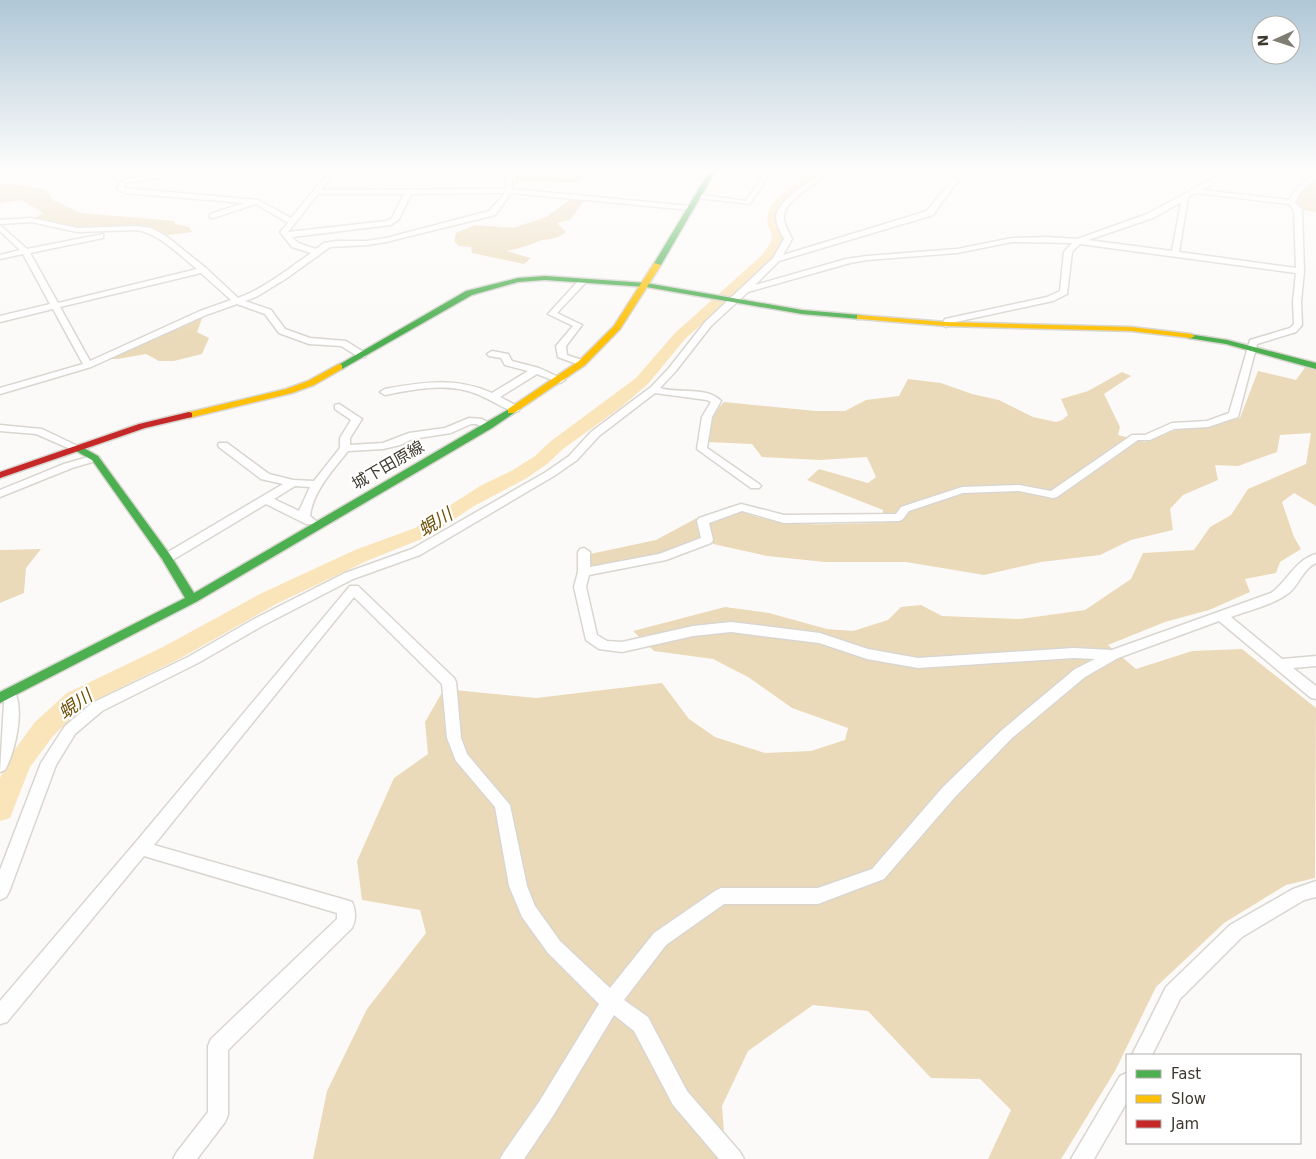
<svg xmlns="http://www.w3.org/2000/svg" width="1316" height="1159" viewBox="0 0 1316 1159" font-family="'DejaVu Sans','Noto Sans JP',sans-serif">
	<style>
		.forest { fill: #ebdab9 }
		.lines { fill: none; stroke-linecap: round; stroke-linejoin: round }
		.river { fill: #fae4ba; fill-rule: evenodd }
		.street-casing { stroke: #d9d6d0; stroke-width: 3 }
		.fast-casing { stroke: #d9d6d0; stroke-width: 3 }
		.slow-casing { stroke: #d9d6d0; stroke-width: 3 }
		.jam-casing { stroke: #d9d6d0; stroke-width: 3 }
		.street { fill: #fffefe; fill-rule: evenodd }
		.fast { fill: #4caf50; fill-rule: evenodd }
		.slow { fill: #ffc107; fill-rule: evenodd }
		.jam { fill: #c62828; fill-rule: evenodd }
		.labels { text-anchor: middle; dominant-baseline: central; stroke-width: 4.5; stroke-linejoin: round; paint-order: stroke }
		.street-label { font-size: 16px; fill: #3e392f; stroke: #fff }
		.water-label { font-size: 18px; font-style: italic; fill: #6e5106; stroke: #fff }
	</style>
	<rect width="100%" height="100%" fill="#fcfaf8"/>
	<!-- forest -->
	<path class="forest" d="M518,172H595L578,183L514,181Z
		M1316,180V212L1303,210L1295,203L1301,191Z
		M0,183L39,188L47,192L53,200L81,213L174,221L175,224L189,227L192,232L168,235L153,228L139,226L78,229L35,218L43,213L22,200L0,203Z
		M571,199L584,201L570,220L557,223L566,232C553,241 554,237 540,241C528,245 519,249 506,251L531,258L524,264L472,253L471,247L459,246L454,241L456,233L475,225L513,228L546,217Z
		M203,316L197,332L209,338L202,354L174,361H159L146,354L118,359H107Z
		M1309,362H1316V506L1294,493L1282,502L1294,537L1301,549L1280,562L1276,573L1245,579L1250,592L1209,610L1165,622L1108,645L1136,669L1192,651L1242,649L1316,708L1315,878L1286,885L1224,923L1156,987L1115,1071L1061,1159H988L1011,1110L980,1079L931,1078L868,1011L813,1005L748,1051L722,1106L726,1159H313L327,1091L367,1009L426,933L420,910L362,900L357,861L394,778L428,754L425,722L444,689L536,698L662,683L689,719L715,737L765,753L811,751L845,740L848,728L792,708L748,677L713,659L654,651L633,631L725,607L769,613L827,629L853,631L888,620L901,607L921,605L942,616L1020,619L1085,610L1131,579L1143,553L1194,550L1210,527L1231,515L1248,489L1306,464L1311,433L1280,435L1277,452L1238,466L1215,465L1218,480L1183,495L1170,509L1173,530L1131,540L1100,555L1041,562L984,575L906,562H825L767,556L713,544L709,537L660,554L585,567L590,554L656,540L695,519L730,506C776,531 832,523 882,523L883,510L807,480L819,469L868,483L876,477L867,457L820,460L762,457L752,444L708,442L710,418L724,402L816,411H845L866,400L899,396L908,379L941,383L972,394L999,400L1033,417L1056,422L1062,420L1068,415L1061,399L1088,391L1122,372L1131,376L1104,394L1120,427L1118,435L1145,442L1176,430L1211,426L1240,418L1258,371L1296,380Z
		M41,549L26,568L24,593L0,603V550Z"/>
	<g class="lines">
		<!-- river -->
		<path class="river" d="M813,172H825L791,198L780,213V224L785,233L784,244L771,262L685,339L648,384L621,407L563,449L547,464L527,478L474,506L429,536L369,560L278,603L179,659L85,705L53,736L30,767L10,818L0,821V778L10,756L35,722L67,693L163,647L262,593L355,550L415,528L480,486L513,470L535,456L551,441L636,378L675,333L761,256C784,229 763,235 768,214C771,198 800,181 813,172Z"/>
		<!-- street casing -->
		<g class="street-casing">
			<path id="street" d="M182,172H197L130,182L125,184L124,188L258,200L291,218L329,172H335L321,190L506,189L505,172H511L512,189L690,206L694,208L690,210L511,193L495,215L386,242L367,245L330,247L287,278L256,297L245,301L271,310L285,329L310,338L346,341L365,353V357H359L341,346L309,344L279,333L265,314L237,304L206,315L91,367L0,394V388L83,364L53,309L0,322V316L50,304L23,254L0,259V255L20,250L0,231V225L27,249L103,234V238L30,253L58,303L197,269C179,255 160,234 137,230L77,232L32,222L0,224V220L32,218L77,228L137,226L151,228L166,236L206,268L238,298C265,288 288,269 311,253L292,247L280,232L288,223L256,204L213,218H210V214L244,203L125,193L117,189L120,182L127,179ZM505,193L489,211L386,238L367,241H336L324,243L316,249L298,243L292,237L391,225L399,219L411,194ZM318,194H404L392,218L386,221L288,232ZM201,273L231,300L200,311L90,361L60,307Z
				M765,172H771L750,204L697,198L694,196L697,194L746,201Z
				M823,172H830C819,182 785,200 784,216C783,224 789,232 792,239L783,255L927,211L958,172H964L933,215L779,261L755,285L846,259L867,256L957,249L1012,238L1047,237L1077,239L1147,214L1225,172H1232L1202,190L1289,200L1296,189L1316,174V179L1301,191L1295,202L1302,210L1304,271L1301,302L1302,325L1296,332L1257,344L1238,417L1208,427L1174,429L1150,440H1138L1057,497L1053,498L1019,491L963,493L909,511L903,519L899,521L784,523L742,511L709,523L713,540L711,543L666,560L589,575L586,587L597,635L607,641L622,642L693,626L731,622L820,633L868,649L918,658L1074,648L1112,650L1271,593C1288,581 1295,560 1316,554V563C1303,569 1300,583 1290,592C1274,605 1250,610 1231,617L1282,659L1316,656V666L1293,668L1316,686V699L1311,698L1219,621L1118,658L1085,677L1012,738L955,797L884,879L818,904H724L666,945L624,1000L648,1017L687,1091L740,1152L744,1159H719L673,1105L634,1031L614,1015L553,1116L524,1159H500L504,1152L539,1102L599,1004L548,953L522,917L509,886L495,807L456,761L447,738L442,684L354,597L154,845L346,900L352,902C356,911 356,920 352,928L228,1050V1115L225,1122L197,1159H173L177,1152L208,1112V1046L211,1039L337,919V913L144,856L7,1022L0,1024V1001L135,843L350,586H358L454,678L456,682L461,738L467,754L510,805L527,886L535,906L560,941L610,988L654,933L715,891L721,888H818L872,869L943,787L1002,730L1075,669L1095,659L1074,658L918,668L867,659L819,643L731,632L693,636L622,652L599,649L586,640L574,587L578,572V552L580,549L584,548L590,552V567L659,554L701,538L697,521L699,518L741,504L784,515L896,514L901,507L962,487L1019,485L1051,491L1132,435H1145L1172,423L1207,421L1229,413L1250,340L1290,328L1294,324L1293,302L1296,273L1080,244L1072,252L1067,294L1053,301L951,323L946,327L942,324L945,319L1047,297L1060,291L1064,252L1072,243L1012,242L957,253L867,260L850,263L748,292L711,326L675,372L660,388C678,394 707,386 721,401L712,417L707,448L759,484L761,486L759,488H751L697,449L702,417L711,402L707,400L655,393L599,436L577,460L554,476L420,555L353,579L264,625L198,663L102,711L75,734L56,765L9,892L6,897L0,900V870L41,763L65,726L92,703L188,657L254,619L345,573L412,549L546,472L569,456L591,432L651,387L669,368L705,322L773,258L784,239C781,233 776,224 776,217C777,201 811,180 823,172ZM1196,193L1289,204L1294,210L1296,268L1179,252L1188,197ZM1181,202L1172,251L1088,240L1153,218Z
				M581,278L588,280L557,313L582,325L566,346L567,355L585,361V365L582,366L558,357L556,346L573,326L548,314Z
				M492,351L508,354L512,361L539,368L565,380L560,383L537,374L500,397L519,407V411L515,412C502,408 490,399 477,394C447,382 415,389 385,395L380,392L385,389C423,382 456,377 492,393L528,371L505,365L501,358L489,356L487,354Z
				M339,404L362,419L350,438V445L383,443L409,433L445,428L469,418L482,419L494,426L489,429L476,424H471L451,433L412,439L400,445L383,449L348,451C333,470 313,491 310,516L316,521L314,524H306L266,504L171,561H163L161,558L163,555L283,484L261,479L219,447L218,445L219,443H227L269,474L293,480L314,481L340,448V438L351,420L335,409V405ZM295,486L310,487L299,511L274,499Z
				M0,425L42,429L84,449L83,451H75L36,434L0,431Z
				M95,455L100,458L99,460L72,468L0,497V490L64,464Z
				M9,689L14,690C25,710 15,752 5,770L0,772L4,703L2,694L4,690Z
				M1316,881V897L1304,900L1242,937L1180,999L1152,1055H1132L1166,987L1230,925L1293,889Z
				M1127,1073V1102L1094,1159H1071L1120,1076Z"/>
		</g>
		<!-- fast casing -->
		<g class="fast-casing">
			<path id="fast" d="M709,172H715L661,265L654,267L653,265Z
				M545,276L646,283L802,310L860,315L864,317L860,319L802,314L646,287L545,280L518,282L472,295L342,369H336L335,367L466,291L518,278Z
				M1188,334L1227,340L1316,363V369L1226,344L1188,338Z
				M511,408L516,411L514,413L492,428L196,602L0,703V692L185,598L162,559L92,460L76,451V447H82L98,456L171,556L194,593Z"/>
		</g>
		<!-- slow casing -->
		<g class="slow-casing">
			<path id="slow" d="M654,263L661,265L620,329L585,365L514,413H508V409L579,361L614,326Z
				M857,315L946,322L1131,327L1191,334L1195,336L1191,338L1131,331L946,326L860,319H857Z
				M339,364L342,365V369L314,385L292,393L189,418L184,415L186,413L286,389L308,381Z"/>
		</g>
		<!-- jam casing -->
		<g class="jam-casing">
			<path id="jam" d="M189,412L192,413V417L145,428L0,478V472L139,424Z"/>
		</g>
		<!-- street -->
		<use href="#street" class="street"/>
		<!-- fast -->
		<use href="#fast" class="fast"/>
		<!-- slow -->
		<use href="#slow" class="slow"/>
		<!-- jam -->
		<use href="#jam" class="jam"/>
	</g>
	<!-- sky -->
	<linearGradient id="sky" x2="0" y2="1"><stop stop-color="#afc7d6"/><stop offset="0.51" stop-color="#fefdfc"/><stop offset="1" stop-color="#fefdfc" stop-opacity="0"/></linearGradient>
	<rect width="1316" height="334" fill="url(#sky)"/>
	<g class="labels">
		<!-- street labels -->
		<g class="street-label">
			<text transform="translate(388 465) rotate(-30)">城下田原線</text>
		</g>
		<!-- water labels -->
		<g class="water-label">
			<text transform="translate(435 522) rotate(-32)">蜆川</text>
			<text transform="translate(75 704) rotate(-35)">蜆川</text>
		</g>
	</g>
	<!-- legend -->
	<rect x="1126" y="1054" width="175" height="90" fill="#ffffff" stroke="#b2b0ac"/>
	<rect x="1136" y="1070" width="25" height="8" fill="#4caf50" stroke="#b2b0ac"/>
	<text x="1171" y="1079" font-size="15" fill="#3e392f">Fast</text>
	<rect x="1136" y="1095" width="25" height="8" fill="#ffc107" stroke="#b2b0ac"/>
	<text x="1171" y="1104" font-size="15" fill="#3e392f">Slow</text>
	<rect x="1136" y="1120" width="25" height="8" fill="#c62828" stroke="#b2b0ac"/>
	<text x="1171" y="1129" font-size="15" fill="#3e392f">Jam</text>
	<!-- north arrow -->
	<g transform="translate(1276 40) rotate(267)"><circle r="24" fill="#ffffff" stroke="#b2b0ac"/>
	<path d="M0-4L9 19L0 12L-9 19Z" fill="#807d75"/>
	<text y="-8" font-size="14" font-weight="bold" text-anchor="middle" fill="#3e392f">N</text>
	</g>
</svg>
